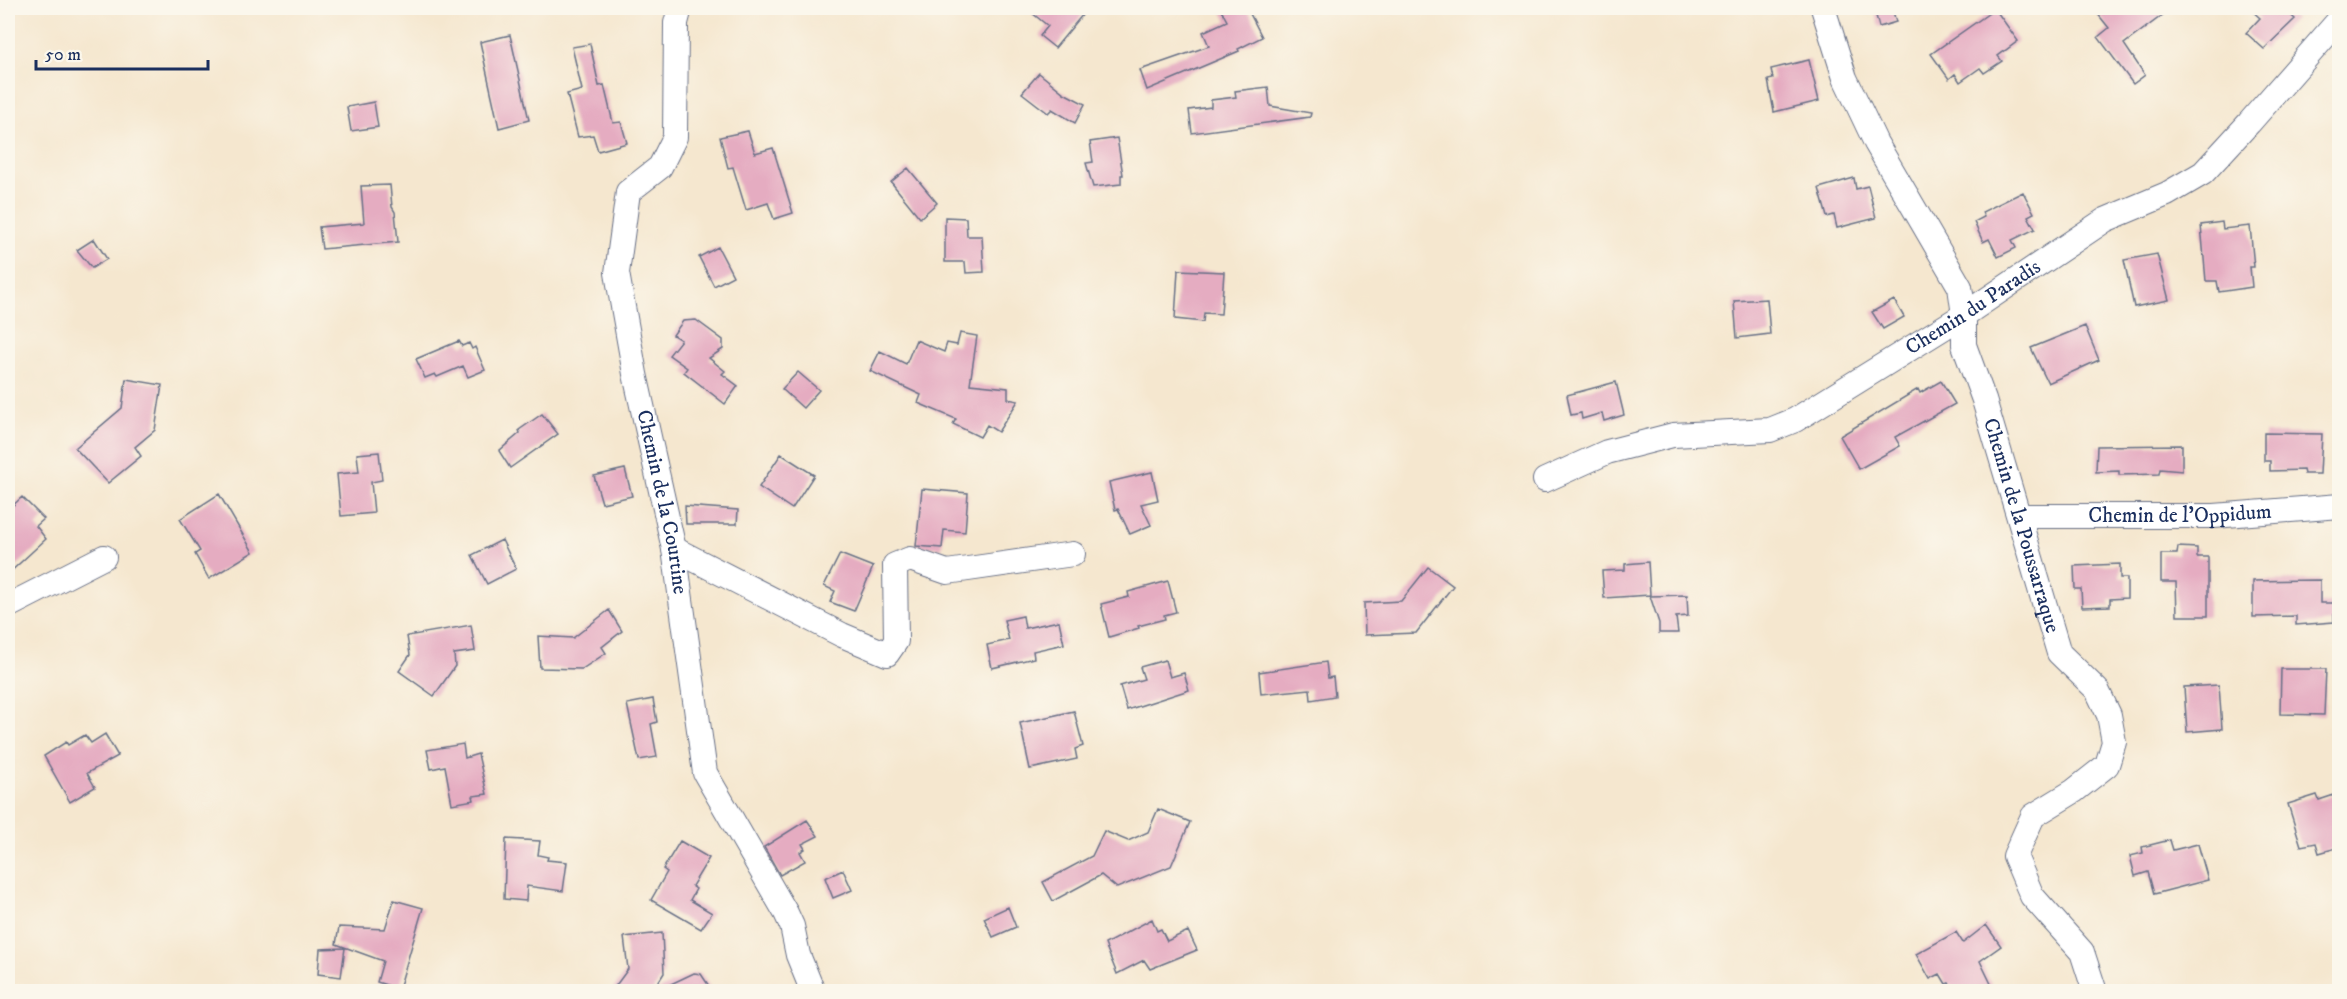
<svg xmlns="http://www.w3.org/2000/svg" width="2347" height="999" viewBox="0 0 2347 999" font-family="'IM FELL DW Pica',serif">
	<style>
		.building { fill: #e5acc1 }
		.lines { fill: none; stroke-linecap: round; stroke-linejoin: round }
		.minor-casing { stroke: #676f86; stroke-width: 26 }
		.minor { stroke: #fff; stroke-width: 24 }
		.labels { text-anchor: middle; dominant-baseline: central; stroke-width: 5; stroke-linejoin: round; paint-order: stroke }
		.street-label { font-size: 21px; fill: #1b2f5e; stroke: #fbf7ec }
	</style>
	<rect width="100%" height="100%" fill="#fbf7ec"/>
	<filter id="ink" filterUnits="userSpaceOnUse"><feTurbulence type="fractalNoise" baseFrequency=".0167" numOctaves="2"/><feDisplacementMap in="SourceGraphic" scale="12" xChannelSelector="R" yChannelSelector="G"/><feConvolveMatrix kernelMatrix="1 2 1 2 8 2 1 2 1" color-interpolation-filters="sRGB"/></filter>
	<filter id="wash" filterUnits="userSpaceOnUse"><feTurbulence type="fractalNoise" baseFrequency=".008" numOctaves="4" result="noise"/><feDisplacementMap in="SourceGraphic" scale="24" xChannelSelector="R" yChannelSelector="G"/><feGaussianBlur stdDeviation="1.35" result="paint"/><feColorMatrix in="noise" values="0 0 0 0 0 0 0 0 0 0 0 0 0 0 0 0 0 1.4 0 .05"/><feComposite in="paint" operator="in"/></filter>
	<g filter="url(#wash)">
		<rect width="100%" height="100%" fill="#f5e7cf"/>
		<g id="blocks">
			<!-- building -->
			<path class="building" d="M1026,8H1088L1055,48L1040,36L1048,26Z
				M1220,8H1247L1262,37L1238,49L1239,51L1147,90L1140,70L1209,46L1203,32L1227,21Z
				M1874,8H1892L1896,22L1879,27Z
				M2093,8H2172L2124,44L2145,75L2133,84L2098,37L2109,28Z
				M2249,8H2283L2295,19L2264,49L2246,33L2260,18Z
				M1995,9L2018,41L1998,56L2002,61L1984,73L1980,68L1960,82L1955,74L1949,79L1931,54Z
				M510,35L529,120L499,128L480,42Z
				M590,44L599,86L604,85L613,123L621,122L627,143L598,151L593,135L578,137L567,94L582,90L572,47Z
				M1809,60L1819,101L1774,112L1768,80L1773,79L1771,69Z
				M1039,73L1064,93L1085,104L1075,123L1052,109L1048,113L1022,93Z
				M1268,87L1270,106L1311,113L1310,117L1192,133L1189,110L1211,107V100L1236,97L1235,91Z
				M374,102L378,127L351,131L347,107Z
				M748,131L755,153L773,148L793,213L774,219L768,203L746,210L733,167L728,168L720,137Z
				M1117,138L1123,175H1121V184L1093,187L1086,163L1093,162L1090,142Z
				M908,168L937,203L920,218L891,182Z
				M1854,178L1856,189L1868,186L1876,218L1837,228L1834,215L1827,217L1819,188Z
				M390,185L392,207L395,212L398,242L322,249L319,227L364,223L361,186Z
				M2023,192L2034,213L2028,216L2035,229L2012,240L2016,248L1998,257L1989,239L1983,242L1974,222L1984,217L1982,212Z
				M945,217L966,218L967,236H982L984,272L966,273L965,262H945Z
				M2222,222L2223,229L2250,226L2254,267H2250L2252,287L2219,292L2217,281H2206L2201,225Z
				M94,239L107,259L92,268L77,250Z
				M718,247L733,276L714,286L699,257Z
				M2157,254L2169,300L2134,307L2124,260Z
				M1178,270L1224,272L1221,314L1204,313L1203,322L1175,319Z
				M1767,299L1770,334L1737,338L1734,301Z
				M1894,300L1904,317L1883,329L1872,312Z
				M696,320L723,340V349L709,358L725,371L722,374L738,386L725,404L684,372L687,368L669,355L681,340L673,335L683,321Z
				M2085,326L2099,360L2048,383L2031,348Z
				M960,333L977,336L970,384L1008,388V399L1018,401L998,432L987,425L980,437L953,424L956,419L918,403L921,395L870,371L880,351L906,364L916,340L944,352L947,343L957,345Z
				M459,341L462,346L469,343L472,349L475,347L485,370L468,377L463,366L437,377L435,374L425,378L416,359Z
				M798,372L819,390L803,408L782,389Z
				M126,379L162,385L155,430L135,447L141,456L108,483L75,448L122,408Z
				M1941,381L1955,404L1895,437L1900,446L1859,469L1840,436L1918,389L1920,393Z
				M1616,382L1624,415L1604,421L1602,413L1582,419L1581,413L1571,415L1567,395Z
				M542,414L558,434L510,468L499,451L520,433L519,430Z
				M2264,433L2322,434L2320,474H2304L2303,470L2270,471V461H2264Z
				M2182,445V471L2160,469L2159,474L2119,475V471L2096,472L2097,446Z
				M379,452L382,480L371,482L374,513L341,516L337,474L359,472L357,454Z
				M781,454L814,475L792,509L759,487Z
				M625,469L632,496L602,503L594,476Z
				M1152,472L1158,500L1141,504L1151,525L1130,534L1118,509L1115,510L1109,482Z
				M922,489L968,493L965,532L944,530L942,548L916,546Z
				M219,494L253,552L209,579L195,554L200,551L180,519Z
				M22,497L44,519L36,526L46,539L8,574V510Z
				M685,506L738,510L737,524H686Z
				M502,540L516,569L487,584L472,555Z
				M2178,547L2197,548V557H2208V616H2177L2176,582H2161V554H2177Z
				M840,554L873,567L854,611L830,602L835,591L824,586Z
				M1648,562L1650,595L1604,598L1602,571L1625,570V564Z
				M2120,564V578H2127V598L2110,599V606L2082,607L2081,589H2075L2074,566Z
				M1428,567L1453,586L1416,633L1365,635L1364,603L1401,601Z
				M2320,580V603H2334V622L2296,625V616L2253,617V581Z
				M1168,581L1176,612L1164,615L1165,619L1138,626L1139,628L1109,637L1101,604L1129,597L1128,592Z
				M1687,595L1688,616L1676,617L1678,633H1659V623L1650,596Z
				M609,610L622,631L602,647L606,653L582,669L540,668L538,636L573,638Z
				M1023,616L1025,628L1059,621L1064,644L1033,651L1034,658L992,668L987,645L1009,640L1004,620Z
				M471,625L475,651L454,654L455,666L434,696L399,671L410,655L407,636Z
				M1165,660L1170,677L1184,673L1189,690L1127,710L1120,686L1144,679L1140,667Z
				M1326,662L1328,678L1333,677L1335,696L1311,700L1310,689L1261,694L1259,672Z
				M2281,669H2326L2324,715L2280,714Z
				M2219,685L2222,729L2187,732L2184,687Z
				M653,699L657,722L651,724L657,757L639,760L627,704Z
				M1074,711L1083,746L1075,749L1077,759L1030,769L1020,723Z
				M105,734L118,756L87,773L95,787L70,802L44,756L66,742L68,745L85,735L91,743Z
				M463,744L465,758L478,754L487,794L473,796L474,800L452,804L445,766L431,769L427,750Z
				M2317,795L2319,800L2334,795L2340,814V847L2319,853L2316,843L2301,846L2288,804Z
				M1158,809L1190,822L1171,866L1117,888L1101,875L1053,901L1043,882L1092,856L1104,831L1128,841L1148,832Z
				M807,820L818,836L802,844L805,849L800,852L805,861L780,875L764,847Z
				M506,839L540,841L538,855L548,857L547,860L567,862L563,891L527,886L526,901L504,899Z
				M2170,840L2173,850L2198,844L2208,880L2154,894L2148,872L2135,876L2130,856L2143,853L2142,847Z
				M680,841L709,858L692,886L696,889L690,900L712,913L701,929L651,900L667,872L663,869Z
				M843,870L852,890L833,898L825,878Z
				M394,900L423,908L399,989L377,982L383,961L336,944L339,927L385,929Z
				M1008,907L1016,927L993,937L984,918Z
				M1152,919L1157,931L1161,929L1167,941L1188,931L1197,950L1150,969L1144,960L1117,974L1105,944Z
				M1986,925L2001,946L1980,961L1995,992H1954L1949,983L1946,984L1940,974L1930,979L1916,954L1956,932L1963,943Z
				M662,933L664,973L652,992H611L628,969L624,937Z
				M345,948L341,977L318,974L320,949Z
				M694,973L701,974L713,992H654Z"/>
		</g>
	</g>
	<g filter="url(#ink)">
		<use href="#blocks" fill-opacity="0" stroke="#676f86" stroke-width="1.5"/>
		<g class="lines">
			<!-- minor casing -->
			<g class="minor-casing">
				<g id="minor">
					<path id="s1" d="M680,8L676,23L675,137L660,167L628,192L617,273L635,374L674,549L705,773L786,913L792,926L798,955L813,992"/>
					<path id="s2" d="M1823,8L1845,78L1876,143L1960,287L1964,315V345L1984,400L2059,653L2097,690L2109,715L2114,742L2107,765L2074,791L2033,816L2015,856L2032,896L2082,952L2095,992"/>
					<path id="s3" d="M1545,480L1607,452L1673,435L1770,430L1795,420L1964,315L2105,220L2167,194L2203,173L2249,123L2340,19"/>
					<path id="s4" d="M2020,516H2214L2340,506"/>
					<path d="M674,549L842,635L887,654L896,641L895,565L910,559L947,572L1073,554"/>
					<path d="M8,606L104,557"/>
				</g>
			</g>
			<!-- minor -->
			<use href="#minor" class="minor"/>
		</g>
	</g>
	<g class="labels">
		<!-- street labels -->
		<g class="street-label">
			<text stroke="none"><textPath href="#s3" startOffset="471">Chemin du Paradis</textPath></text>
			<text stroke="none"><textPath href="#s1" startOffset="519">Chemin de la Courtine</textPath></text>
			<text stroke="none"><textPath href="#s4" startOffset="160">Chemin de l'Oppidum</textPath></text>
			<text stroke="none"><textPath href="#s2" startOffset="560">Chemin de la Poussarraque</textPath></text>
		</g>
	</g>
	<!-- margin -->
	<rect width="2347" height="999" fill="none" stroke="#fbf7ec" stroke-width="30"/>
	<!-- scale -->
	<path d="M36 60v9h172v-9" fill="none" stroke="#1b2f5e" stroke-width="3"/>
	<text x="45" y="60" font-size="18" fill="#1b2f5e" stroke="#fbf7ec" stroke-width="4.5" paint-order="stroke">50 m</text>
</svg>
